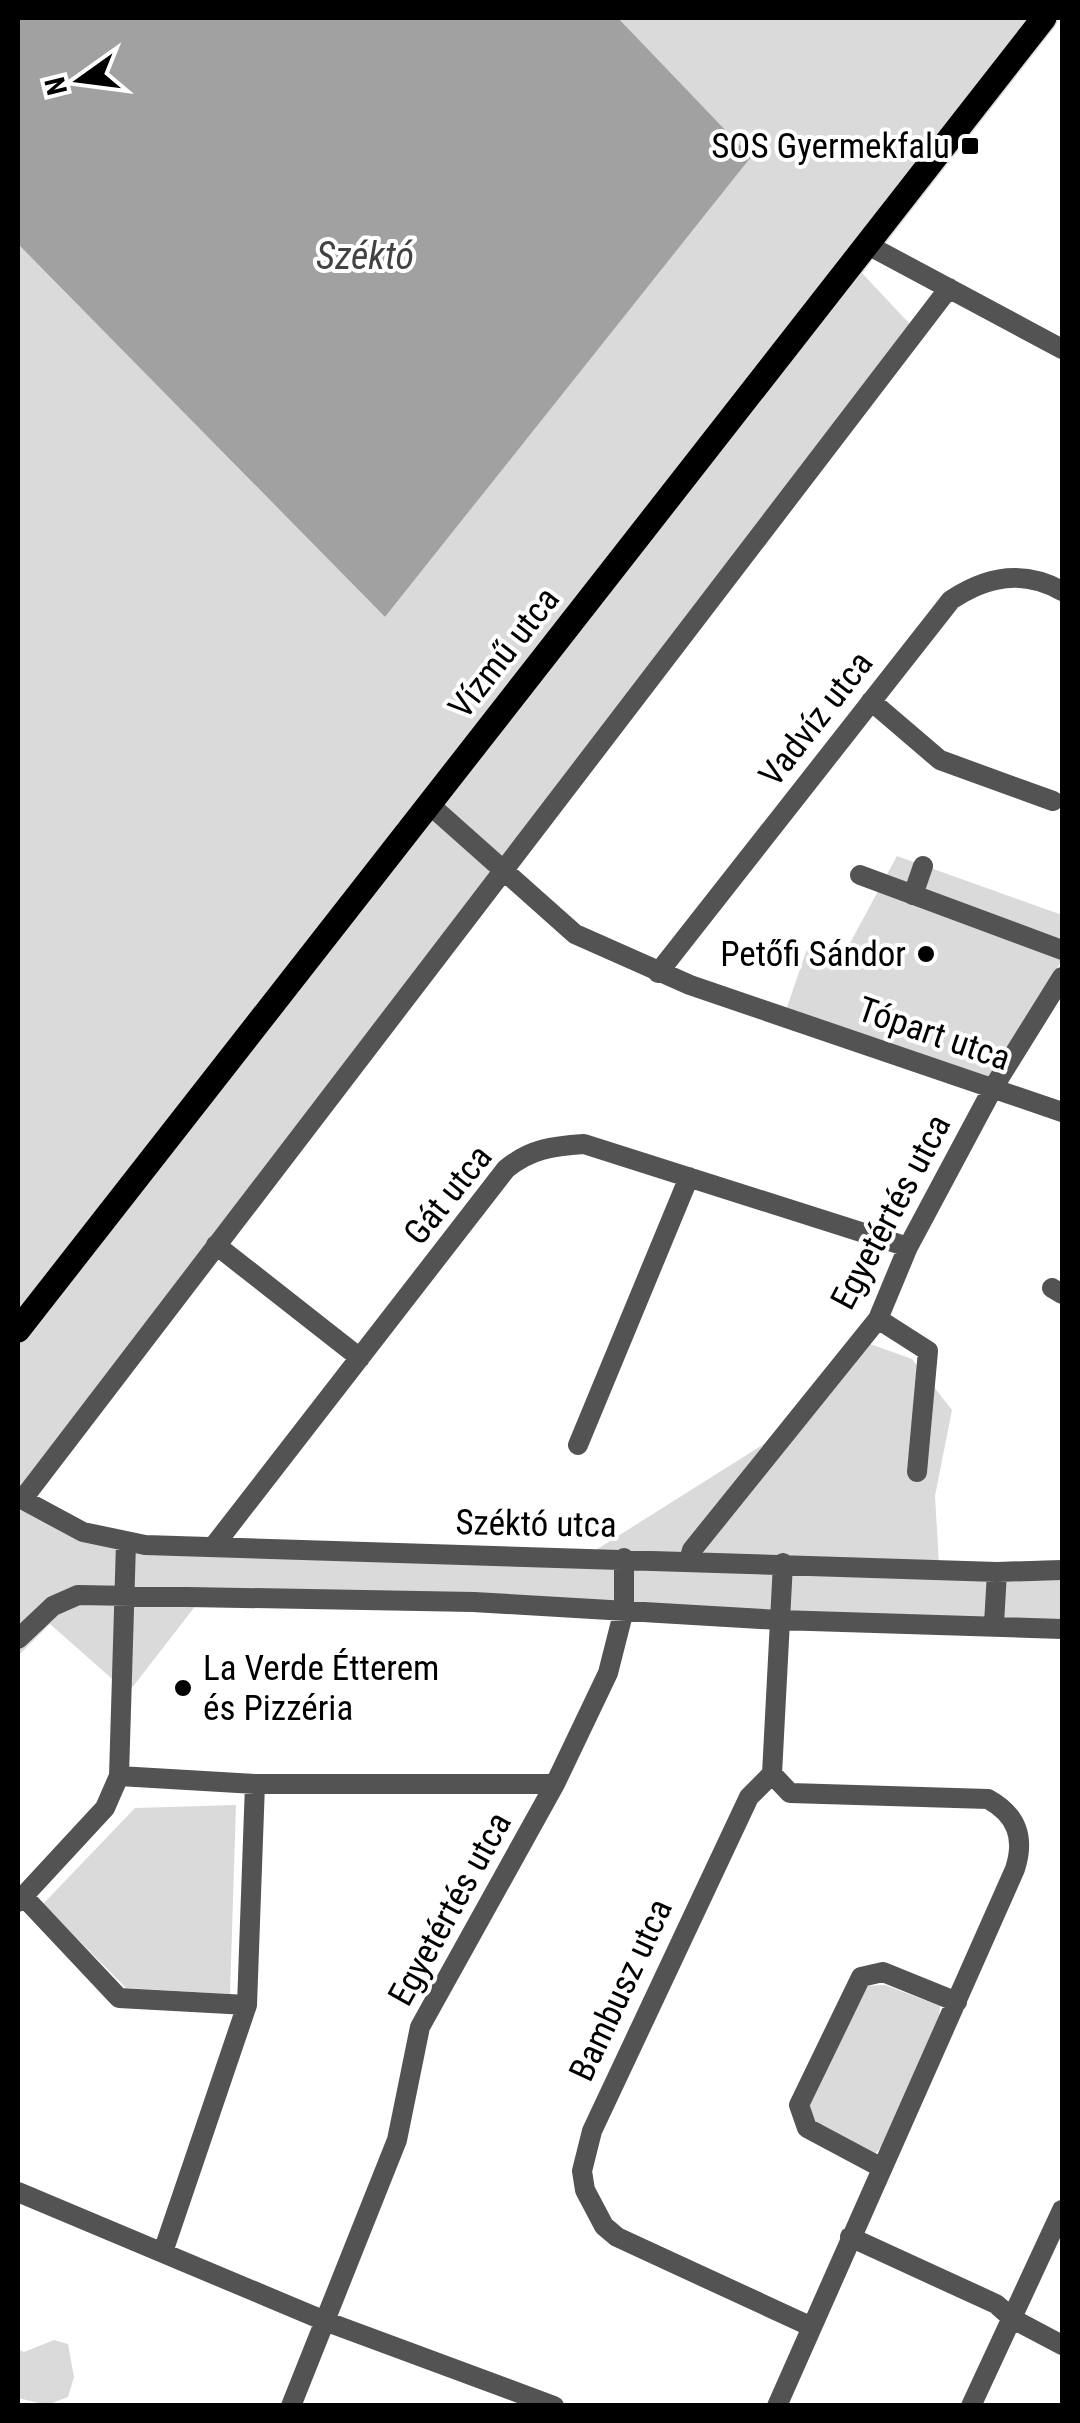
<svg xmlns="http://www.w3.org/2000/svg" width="1080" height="2423" viewBox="0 0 1080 2423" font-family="'Roboto Condensed',sans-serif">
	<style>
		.green { fill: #dadada }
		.water { fill: #a1a1a1 }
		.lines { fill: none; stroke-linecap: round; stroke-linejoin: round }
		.major-casing { stroke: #dbdbdb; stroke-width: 28 }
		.minor { stroke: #535353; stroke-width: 20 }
		.major { stroke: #000; stroke-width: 25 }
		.poi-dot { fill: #000; stroke: #fff; stroke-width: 4 }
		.labels { text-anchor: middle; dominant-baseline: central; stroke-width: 8; stroke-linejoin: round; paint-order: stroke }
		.poi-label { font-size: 35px; fill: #000; stroke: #fff; text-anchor: end }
		.street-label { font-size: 35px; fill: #000; stroke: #fff }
		.water-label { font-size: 38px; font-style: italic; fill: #424242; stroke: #fff }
	</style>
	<rect width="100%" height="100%" fill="#fff"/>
	<!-- green -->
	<path class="green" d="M618,18H1035L846,256L921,336L19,1491L79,1524L122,1537L591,1553L772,1439L859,1340L912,1359L952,1410L935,1496L939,1564L1062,1560V1638L200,1600L128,1693L50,1624L18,1656V244L385,617L750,158Z
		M897,856L1062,915V960L989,1078L786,1010L808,946L843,956Z
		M236,1805L230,1994L126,1988L43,1904L135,1808Z
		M885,1985L940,2006L939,2018L886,2140L874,2156L814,2127L807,2109L863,1986Z
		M54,2340L68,2344L74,2377L68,2397L47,2405L18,2398V2349L24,2352Z"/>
	<!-- water -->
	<path class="water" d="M18,18H618L751,157L385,617L18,244Z"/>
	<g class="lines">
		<!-- major casing -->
		<g class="major-casing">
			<path id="major" d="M18,1330L1044,18"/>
		</g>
		<!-- minor -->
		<path class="minor" d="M866,244L1062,349
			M871,701L940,760L1053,801
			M430,805L575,934L690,985L1062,1112
			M860,875L1062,950
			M913,895L923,866
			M658,973L951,600C987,576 1023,569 1062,591
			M216,1245L360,1358
			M1052,1288L1062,1294
			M878,1319L928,1351L917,1472
			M578,1445L689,1177
			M18,1497L83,1532L145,1545L997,1572L1062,1570
			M22,1500L949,288
			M213,1547L506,1169C530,1149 553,1146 584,1144L908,1247
			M689,1561L692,1550L878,1319L908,1247L993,1088L1062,977
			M783,1563L772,1774L749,1797L592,2131L582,2171L585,2190L604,2226L617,2237L812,2327
			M994,1624L997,1572
			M18,1639L53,1606L78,1595L474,1602L779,1620L1062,1629
			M772,1774L790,1793L988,1799C1017,1815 1025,1838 1015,1869L777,2406
			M119,1776L255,1784H555
			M23,1896L119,1998L247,2005
			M18,1902L105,1808L119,1776L126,1543
			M882,2168L807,2128L799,2105L861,1977L883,1972L957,2002
			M18,2192L325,2321L554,2406
			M850,2237L996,2304L1013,2319L1062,2345
			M163,2252L247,2005L255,1784
			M291,2406L397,2140L420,2027L555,1784L608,1673L624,1610V1558
			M971,2406L1062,2210"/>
		<!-- major -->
		<use href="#major" class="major"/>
	</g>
	<!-- markers -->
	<g class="poi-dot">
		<rect x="960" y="136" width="20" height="20" rx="5"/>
		<circle cx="926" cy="954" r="10"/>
		<circle cx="183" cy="1688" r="10"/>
	</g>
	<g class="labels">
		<!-- poi labels -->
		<g class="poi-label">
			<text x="950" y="146">SOS Gyermekfalu</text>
			<text x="906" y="954">Petőfi Sándor</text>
			<text x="203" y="1668" text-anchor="start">La Verde Étterem<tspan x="203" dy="40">és Pizzéria</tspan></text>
		</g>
		<!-- street labels -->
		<g class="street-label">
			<text transform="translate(504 653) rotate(-52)">Vízmű utca</text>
			<text transform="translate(816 719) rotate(-52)">Vadvíz utca</text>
			<text transform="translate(934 1034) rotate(19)">Tópart utca</text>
			<text transform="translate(448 1195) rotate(-51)">Gát utca</text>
			<text transform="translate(891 1212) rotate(-62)">Egyetértés utca</text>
			<text transform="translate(536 1524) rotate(1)">Széktó utca</text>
			<text transform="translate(450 1909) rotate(-61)">Egyetértés utca</text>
			<text transform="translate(621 1990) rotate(-65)">Bambusz utca</text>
		</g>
		<!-- water labels -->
		<g class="water-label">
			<text x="365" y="256">Széktó</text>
		</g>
	</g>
	<!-- border -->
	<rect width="1080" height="2423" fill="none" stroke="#000000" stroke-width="40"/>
	<!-- north arrow -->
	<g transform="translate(80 80) rotate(256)" stroke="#ffffff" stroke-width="8" paint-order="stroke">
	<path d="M0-8L18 38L0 25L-18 38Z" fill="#000000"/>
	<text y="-15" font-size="28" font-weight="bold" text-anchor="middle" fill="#000000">N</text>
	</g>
</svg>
